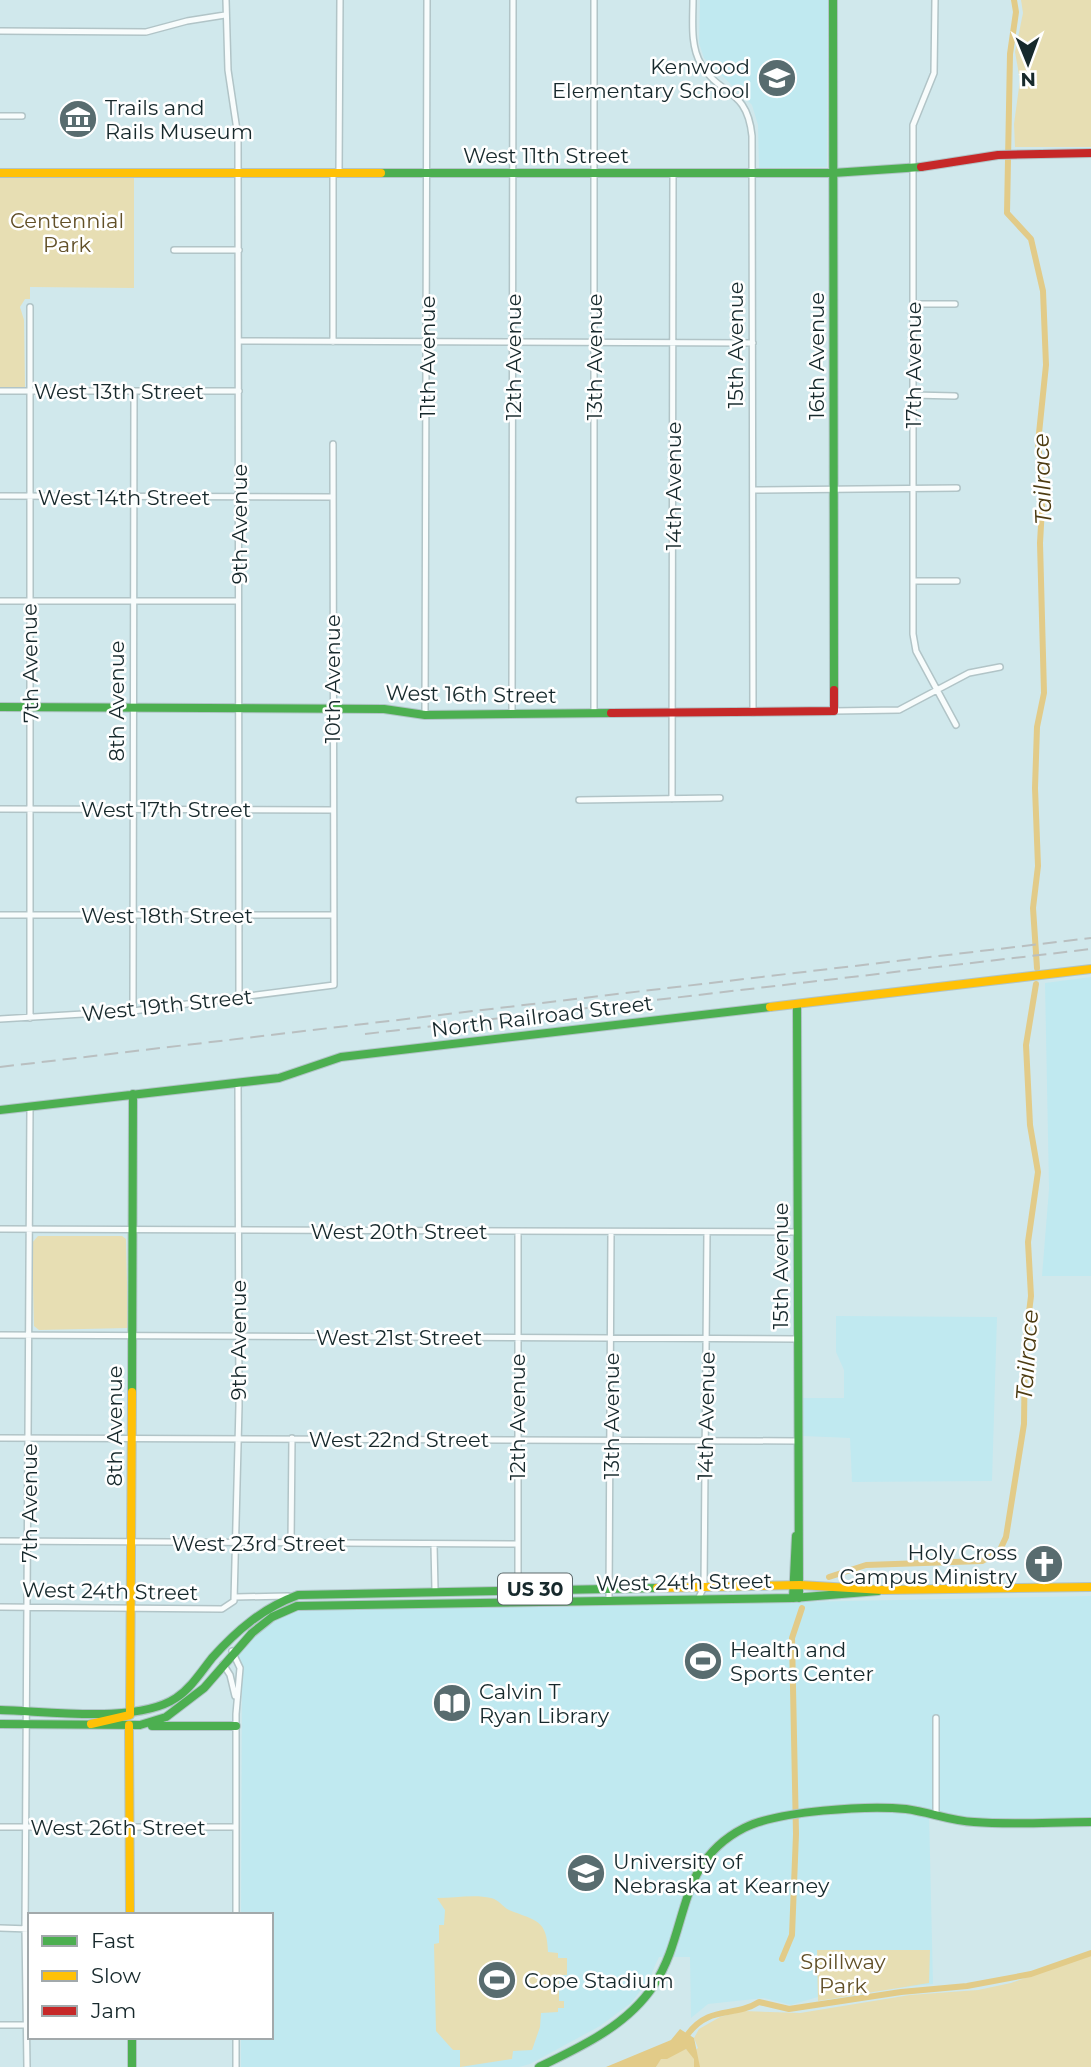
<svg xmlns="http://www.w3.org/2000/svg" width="1091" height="2067" viewBox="0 0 1091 2067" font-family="Montserrat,sans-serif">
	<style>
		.built { fill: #c0e9f0 }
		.green { fill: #e7deb3 }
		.water { fill: #e2cb88 }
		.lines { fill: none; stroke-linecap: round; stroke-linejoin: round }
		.canal { stroke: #e2cb88; stroke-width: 6 }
		.street-casing { stroke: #b1c4c7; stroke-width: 8 }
		.fast-casing { stroke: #b1c4c7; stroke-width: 10 }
		.slow-casing { stroke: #b1c4c7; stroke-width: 10 }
		.jam-casing { stroke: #b1c4c7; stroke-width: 10 }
		.street { stroke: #f8fcfc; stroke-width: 5 }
		.fast { stroke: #4caf50; stroke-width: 8 }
		.slow { stroke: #ffc107; stroke-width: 8 }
		.jam { stroke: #c62828; stroke-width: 8 }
		.rail { stroke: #b9bfc0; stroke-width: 2; stroke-dasharray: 14 7; stroke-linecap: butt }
		.labels { text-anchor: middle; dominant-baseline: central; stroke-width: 5; stroke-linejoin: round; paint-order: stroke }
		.shield { fill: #fff; stroke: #5d696b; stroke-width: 2 }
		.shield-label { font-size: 19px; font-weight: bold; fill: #17292c }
		.poi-label { font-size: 21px; fill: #17292c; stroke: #fff; text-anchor: start }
		.street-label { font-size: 21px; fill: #17292c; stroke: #fff }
		.park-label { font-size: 21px; fill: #625028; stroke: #fff }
		.water-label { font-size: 23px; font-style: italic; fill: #4c3b11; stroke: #fff }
	</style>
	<rect width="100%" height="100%" fill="#d0e8ec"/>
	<!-- built -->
	<path class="built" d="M700,0H828L827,167L759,168L758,125L752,105L704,58L699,43Z
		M1091,977V1276H1042L1049,1189L1045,983Z
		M836,1316L997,1317L992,1481L852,1482L850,1438L803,1436L802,1398H844V1370L836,1352Z
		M1091,1596V1819L975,1818L929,1812L933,1984L821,1996L791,2005L764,1998L708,2004L691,2018L690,1957H659L649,1979L631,2003L600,2026L530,2064L519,2067H241V2037H271V1915H241L242,1674L241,1662L235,1653L258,1626L297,1606L557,1607Z"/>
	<!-- green -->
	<path class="green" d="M1021,0H1091V147H1015L1014,124L1020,80L1015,52L1023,13Z
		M134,177V288L30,287V299H25L20,307L24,320L25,387H0V178Z
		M38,1236H122L126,1239L128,1328L39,1330L34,1326L32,1243Z
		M437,1898C454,1898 475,1894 491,1898C498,1899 503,1907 509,1910C536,1921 547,1919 548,1952L558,1953V1958H567V1975H559V2001H564V2008H558V2012L541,2013L540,2027L532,2050L513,2051L512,2059L460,2067V2050H453L436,2031L434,1944L439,1943V1925H444L445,1910Z
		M817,1950H930L929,1983L818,2001Z
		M1091,1955V2067H656L661,2058L686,2049L691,2053L698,2048L694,2038L699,2029L720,2017L743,2011L800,2013L910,1995L978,1990L1011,1983Z"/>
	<!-- water -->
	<path class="water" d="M680,2029L694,2038L700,2067H694V2059L686,2049L667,2059H661L656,2067H606L671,2040Z"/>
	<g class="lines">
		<!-- canal -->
		<path class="canal" d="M1014,0L1016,12L1010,54L1007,213L1031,239L1043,291L1046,365L1038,443L1043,490L1040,543L1044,693L1037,727L1035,788L1038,866L1033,908L1037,968
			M829,1577L866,1565L982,1561L999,1552L1006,1537L1024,1424L1025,1345L1031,1296L1028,1242L1038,1172L1030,1125L1026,1045L1036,984
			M782,1959L792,1935L796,1834L792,1638L802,1608
			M688,2034C709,2005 734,2018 759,2002L789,2009L901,1992L967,1986L1031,1974L1091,1953"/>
		<!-- street casing -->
		<g class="street-casing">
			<path id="street" d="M226,0L228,70L238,137L239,997
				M693,0C693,20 690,46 701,64C720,97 747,87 752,136L753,713
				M935,0L934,73L913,125V634L916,651L956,725
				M0,31L146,32L187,21L225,15
				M0,116H22
				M339,173L340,0
				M174,250H239
				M913,304H955
				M30,307V1018
				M239,341L753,343
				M333,342V173
				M0,391H239
				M913,395L955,396
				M753,490L957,488
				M0,496L332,497
				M913,581H957
				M0,601H238
				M834,711L899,710L969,673L1000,667
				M594,713V0
				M512,714L513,0
				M425,715L427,0
				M672,799L673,173
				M579,800L720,798
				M0,809L333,810
				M0,915H333
				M133,1011L134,391
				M0,1019L133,1011L334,985L333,444
				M0,1229L798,1232
				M0,1335L797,1339
				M0,1438L797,1441
				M0,1541L518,1544
				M291,1543L292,1438
				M434,1545L435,1590
				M235,1597L288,1596
				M698,1599L704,1587L707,1232
				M609,1600L611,1232
				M518,1602V1232
				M0,1607L222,1609L234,1601L239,1406L238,1082
				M232,1651L240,1668L236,1714V1915
				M223,1664L230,1675L235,1696
				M936,1718V1816
				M0,1827H235
				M0,1928L30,1929
				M0,2025H28
				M236,2037V2067
				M27,2067L25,1929L30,1107"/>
		</g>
		<!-- fast casing -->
		<g class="fast-casing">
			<path id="fast" d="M833,0L834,690
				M381,173H833L921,167
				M0,707L384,709L425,715L611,713
				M797,1006L799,1598
				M0,1110L279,1078L341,1057L770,1007
				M132,1392L133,1094
				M793,1598L796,1536
				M0,1710C47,1711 137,1724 176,1698C191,1688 201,1672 212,1658C237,1630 263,1608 298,1595L657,1588
				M0,1724L140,1725L166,1717L204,1688L252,1633L272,1617L297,1606L793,1598L878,1591
				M152,1726H236
				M132,2037V2067
				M539,2067C581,2047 628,2025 654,1985C690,1930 675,1863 744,1828C777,1811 868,1805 906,1809C929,1812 951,1821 974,1822C1013,1825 1052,1822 1091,1822"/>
		</g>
		<!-- slow casing -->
		<g class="slow-casing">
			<path id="slow" d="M0,173H381
				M770,1007L1091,969
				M657,1588L800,1585L883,1590L1091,1587
				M91,1724L130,1715L132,1392
				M129,1725L130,1915"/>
		</g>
		<!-- jam casing -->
		<g class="jam-casing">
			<path id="jam" d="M921,167L998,155L1091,153
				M611,713L834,711V690"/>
		</g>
		<!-- street -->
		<use href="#street" class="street"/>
		<!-- fast -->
		<use href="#fast" class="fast"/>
		<!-- slow -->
		<use href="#slow" class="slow"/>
		<!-- jam -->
		<use href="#jam" class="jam"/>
		<!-- rail -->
		<path class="rail" d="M365,1034L1091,949
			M0,1067L1091,938"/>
	</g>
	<!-- icons -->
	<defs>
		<g id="school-disc" transform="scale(2.0125)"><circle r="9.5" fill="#586c6f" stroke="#fff"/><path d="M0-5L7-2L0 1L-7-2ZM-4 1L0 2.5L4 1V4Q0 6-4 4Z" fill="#fff"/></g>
		<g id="museum-disc" transform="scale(2.0125)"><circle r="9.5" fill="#586c6f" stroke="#fff"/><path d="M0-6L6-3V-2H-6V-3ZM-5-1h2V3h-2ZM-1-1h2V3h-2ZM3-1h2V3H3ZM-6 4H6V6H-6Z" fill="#fff"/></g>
		<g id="church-disc" transform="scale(2.0125)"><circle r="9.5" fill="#586c6f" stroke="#fff"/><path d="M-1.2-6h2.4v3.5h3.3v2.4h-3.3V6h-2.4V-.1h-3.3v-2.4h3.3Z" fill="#fff"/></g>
		<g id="stadium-disc" transform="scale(2.0125)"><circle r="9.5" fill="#586c6f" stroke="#fff"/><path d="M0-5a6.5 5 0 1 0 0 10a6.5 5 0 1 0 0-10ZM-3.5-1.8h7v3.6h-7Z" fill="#fff"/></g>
		<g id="library-disc" transform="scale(2.0125)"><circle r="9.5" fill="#586c6f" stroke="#fff"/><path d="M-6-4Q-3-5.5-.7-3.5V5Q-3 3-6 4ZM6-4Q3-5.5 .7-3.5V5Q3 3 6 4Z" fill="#fff"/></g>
		<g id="university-disc" transform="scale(2.0125)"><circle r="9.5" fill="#586c6f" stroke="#fff"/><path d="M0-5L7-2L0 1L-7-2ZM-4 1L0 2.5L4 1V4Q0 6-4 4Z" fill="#fff"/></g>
	</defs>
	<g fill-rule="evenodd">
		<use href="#school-disc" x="777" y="78"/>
		<use href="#museum-disc" x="78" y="119"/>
		<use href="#church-disc" x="1044" y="1564"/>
		<use href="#stadium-disc" x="703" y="1661"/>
		<use href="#library-disc" x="452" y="1703"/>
		<use href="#university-disc" x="586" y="1873"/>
		<use href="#stadium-disc" x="497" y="1980"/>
	</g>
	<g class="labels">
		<!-- shield labels -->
		<rect class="shield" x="498" y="1573.5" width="74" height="31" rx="5"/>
		<g class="shield-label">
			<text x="535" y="1589">US 30</text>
		</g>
		<!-- poi labels -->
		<g class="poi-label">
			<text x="750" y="66" text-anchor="end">Kenwood<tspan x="750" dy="24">Elementary School</tspan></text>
			<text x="105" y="107">Trails and<tspan x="105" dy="24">Rails Museum</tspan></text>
			<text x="1017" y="1552" text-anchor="end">Holy Cross<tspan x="1017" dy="24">Campus Ministry</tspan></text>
			<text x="730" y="1649">Health and<tspan x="730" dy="24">Sports Center</tspan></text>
			<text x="479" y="1691">Calvin T<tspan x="479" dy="24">Ryan Library</tspan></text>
			<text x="613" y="1861">University of<tspan x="613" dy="24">Nebraska at Kearney</tspan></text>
			<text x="524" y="1980">Cope Stadium</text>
		</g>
		<!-- street labels -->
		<g class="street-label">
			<text x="546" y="155">West 11th Street</text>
			<text transform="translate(735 345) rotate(-90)">15th Avenue</text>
			<text transform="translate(816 356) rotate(-90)">16th Avenue</text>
			<text transform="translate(427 357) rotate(-90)">11th Avenue</text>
			<text transform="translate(513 357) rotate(-90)">12th Avenue</text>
			<text transform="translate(594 357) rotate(-90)">13th Avenue</text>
			<text transform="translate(913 365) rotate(-90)">17th Avenue</text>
			<text x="119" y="391">West 13th Street</text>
			<text transform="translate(673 486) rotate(-90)">14th Avenue</text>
			<text x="124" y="497">West 14th Street</text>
			<text transform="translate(239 524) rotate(-90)">9th Avenue</text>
			<text transform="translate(30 663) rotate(-91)">7th Avenue</text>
			<text transform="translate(332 679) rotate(-90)">10th Avenue</text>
			<text transform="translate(471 694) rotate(1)">West 16th Street</text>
			<text transform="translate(116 701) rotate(-90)">8th Avenue</text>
			<text x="166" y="809">West 17th Street</text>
			<text x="167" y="915">West 18th Street</text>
			<text transform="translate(167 1005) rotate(-6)">West 19th Street</text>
			<text transform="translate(542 1016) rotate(-7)">North Railroad Street</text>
			<text x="399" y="1231">West 20th Street</text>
			<text transform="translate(780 1266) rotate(-90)">15th Avenue</text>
			<text x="399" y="1337">West 21st Street</text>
			<text transform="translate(238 1340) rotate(-90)">9th Avenue</text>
			<text transform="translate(611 1416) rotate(-90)">13th Avenue</text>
			<text transform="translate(706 1416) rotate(-89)">14th Avenue</text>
			<text transform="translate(517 1417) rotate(-90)">12th Avenue</text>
			<text transform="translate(114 1426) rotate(-90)">8th Avenue</text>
			<text x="399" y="1439">West 22nd Street</text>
			<text transform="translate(29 1503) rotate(-90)">7th Avenue</text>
			<text x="259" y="1543">West 23rd Street</text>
			<text transform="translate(684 1582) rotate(-1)">West 24th Street</text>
			<text transform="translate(110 1591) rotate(1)">West 24th Street</text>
			<text x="118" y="1827">West 26th Street</text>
		</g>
		<!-- park labels -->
		<g class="park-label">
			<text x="67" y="220">Centennial<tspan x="67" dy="24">Park</tspan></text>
			<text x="843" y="1961">Spillway<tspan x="843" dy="24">Park</tspan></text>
		</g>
		<!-- water labels -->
		<g class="water-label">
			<text transform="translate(1042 479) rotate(-92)">Tailrace</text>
			<text transform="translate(1027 1355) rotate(-86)">Tailrace</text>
		</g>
	</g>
	<!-- legend -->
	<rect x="28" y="1913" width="245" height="126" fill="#ffffff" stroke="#a2a9ab" stroke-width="2"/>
	<rect x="42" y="1936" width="35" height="10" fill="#4caf50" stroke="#a2a9ab" stroke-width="2"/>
	<text x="91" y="1948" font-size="21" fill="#17292c">Fast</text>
	<rect x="42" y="1971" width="35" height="10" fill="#ffc107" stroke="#a2a9ab" stroke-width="2"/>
	<text x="91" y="1983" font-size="21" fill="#17292c">Slow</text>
	<rect x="42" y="2006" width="35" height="10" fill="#c62828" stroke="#a2a9ab" stroke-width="2"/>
	<text x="91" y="2018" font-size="21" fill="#17292c">Jam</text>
	<!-- north arrow -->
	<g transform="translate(1028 63) rotate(179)" stroke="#ffffff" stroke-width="5" paint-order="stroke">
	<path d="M0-5L12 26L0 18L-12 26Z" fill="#17292c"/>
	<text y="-10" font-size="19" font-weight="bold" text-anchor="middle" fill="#17292c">N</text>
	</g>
</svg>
